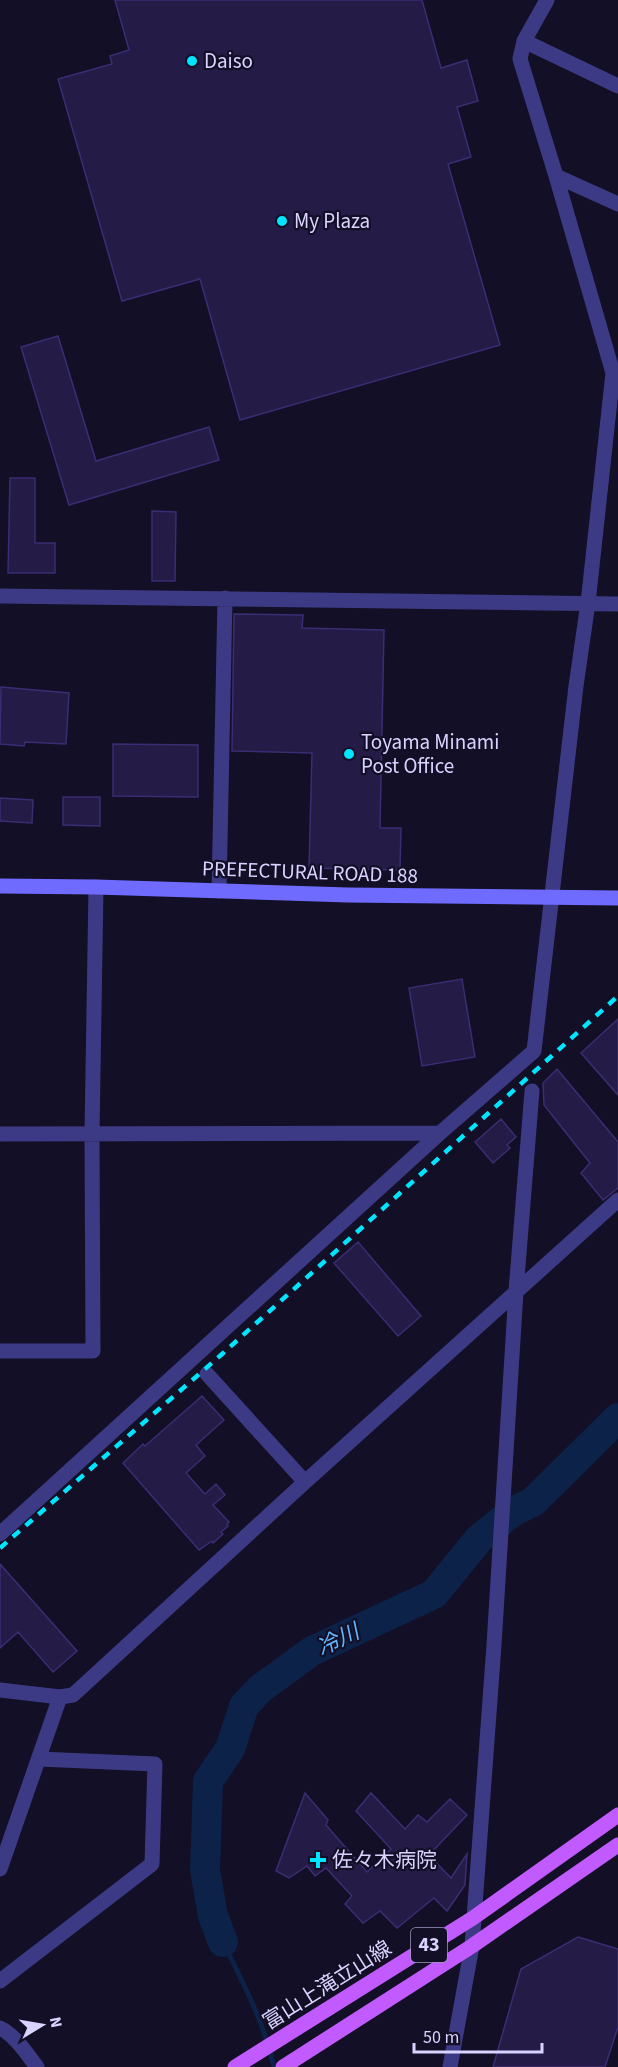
<svg xmlns="http://www.w3.org/2000/svg" width="618" height="2067" viewBox="0 0 618 2067" font-family="'Source Sans 3','Noto Sans JP',sans-serif">
	<style>
		.lines { fill: none; stroke-linecap: round; stroke-linejoin: round }
		.stream { stroke: #0c2248; stroke-width: 5 }
		.river { stroke: #0c2248; stroke-width: 30 }
		.building { fill: #241b47; stroke: #3b2d73; stroke-width: 1.5 }
		.street { stroke: #3d3a85; stroke-width: 15 }
		.secondary { stroke: #6f6bff; stroke-width: 15 }
		.primary { stroke: #c25bff; stroke-width: 15 }
		.rail { stroke: #00e5ff; stroke-width: 4.5; stroke-dasharray: 9 8; stroke-linecap: butt }
		.poi-dot { fill: #00e5ff; stroke: #130f26; stroke-width: 2 }
		.labels { text-anchor: middle; dominant-baseline: central; stroke-width: 4.5; stroke-linejoin: round; paint-order: stroke }
		.shield { fill: #130f26; stroke: #9e99be; stroke-width: 1.5 }
		.shield-label { font-size: 20px; font-weight: bold; fill: #d9d4ff }
		.poi-label { font-size: 21px; fill: #d9d4ff; stroke: #130f26; text-anchor: start }
		.street-label { font-size: 21px; fill: #d9d4ff; stroke: #130f26 }
		.water-label { font-size: 22px; font-style: italic; fill: #62b6ff; stroke: #130f26 }
	</style>
	<rect width="100%" height="100%" fill="#130f26"/>
	<g class="lines">
		<!-- stream -->
		<path class="stream" d="M223,1942C243,1983 264,2022 274,2067"/>
		<!-- river -->
		<path class="river" d="M223,1942L213,1916L205,1870L208,1781L230,1749L244,1706L260,1689L312,1651L434,1594L479,1539L512,1512L533,1502L618,1418"/>
	</g>
	<!-- building -->
	<path class="building" d="M115,0H422L441,68L467,60L478,101L457,107L471,157L448,164L500,345L240,420L200,279L122,301L58,79L112,64L110,56L129,50Z
		M58,336L96,461L209,427L219,460L69,505L21,347Z
		M10,478H35V543H55V573H8Z
		M152,511L176,512L175,581H152Z
		M234,614L303,615L302,628L384,630L380,828H401L400,870L309,868L312,753L232,751Z
		M1,687L69,693L66,744L25,742L24,746L0,744Z
		M113,744L198,745V797L113,796Z
		M63,797H100V826L63,825Z
		M0,798L33,800L32,823L0,821Z
		M462,979L475,1057L422,1066L409,988Z
		M618,1019V1095L581,1053Z
		M557,1069L618,1142V1188L603,1200L581,1173L590,1163L544,1105L543,1083Z
		M501,1119L516,1137L507,1145L510,1148L493,1163L475,1142Z
		M358,1242L421,1316L398,1336L334,1263Z
		M202,1396L224,1420L196,1445L205,1456L186,1473L205,1494L216,1484L225,1495L213,1505L229,1522L227,1524L228,1526L221,1532L223,1534L213,1543L212,1541L199,1550L123,1463L143,1444L145,1446Z
		M0,1564L77,1651L53,1672L18,1632L0,1648Z
		M305,1793L328,1820L326,1825L367,1872L391,1849L356,1811L371,1793L405,1829L418,1815L427,1822L450,1799L467,1815L429,1855L451,1878L467,1854L465,1885L447,1911L434,1898L397,1928L380,1911L363,1923L345,1904L352,1896L326,1868L315,1876L307,1866L289,1878L276,1871Z
		M578,1937L618,1949V2027L605,2067H493L521,1969Z"/>
	<g class="lines">
		<!-- street -->
		<path class="street" d="M524,41L618,86
			M556,176L618,204
			M0,596L618,604
			M219,891L225,598
			M0,1134L440,1133
			M0,1351H93L92,1134L96,887
			M207,1374L305,1482
			M0,1534L440,1133L534,1051L576,686L588,603L613,373L556,176L520,59L524,41L547,0
			M0,1690L60,1697L73,1695L305,1482L618,1200
			M0,1869L60,1697
			M0,1981L152,1864L155,1764L39,1759
			M0,2028C15,2035 27,2054 37,2067
			M450,2067L472,1946L494,1645L516,1291L532,1091"/>
		<!-- secondary -->
		<path class="secondary" d="M0,886L96,887L348,895L618,898"/>
		<!-- primary -->
		<path class="primary" d="M235,2067L473,1918L618,1815
			M283,2067L472,1946L618,1845"/>
		<!-- rail -->
		<path class="rail" d="M0,1548L221,1355L618,996"/>
	</g>
	<!-- markers -->
	<g class="poi-dot">
		<circle cx="192" cy="61" r="6"/>
		<circle cx="282" cy="221" r="6"/>
		<circle cx="349" cy="754" r="6"/>
		<path d="M315 1851h6v6h6v6h-6v6h-6v-6h-6v-6h6z"/>
	</g>
	<g class="labels">
		<!-- shield labels -->
		<rect class="shield" x="411" y="1928" width="36" height="34" rx="4.5"/>
		<g class="shield-label">
			<text x="429" y="1945">43</text>
		</g>
		<!-- poi labels -->
		<g class="poi-label">
			<text x="204" y="61">Daiso</text>
			<text x="294" y="221">My Plaza</text>
			<text x="361" y="742">Toyama Minami<tspan x="361" dy="24">Post Office</tspan></text>
			<text x="332" y="1860">佐々木病院</text>
		</g>
		<!-- street labels -->
		<g class="street-label">
			<text transform="translate(310 872) rotate(2)">PREFECTURAL ROAD 188</text>
			<text transform="translate(327 1985) rotate(-32)">富山上滝立山線</text>
		</g>
		<!-- water labels -->
		<g class="water-label">
			<text transform="translate(338 1640) rotate(-26)">冷川</text>
		</g>
	</g>
	<!-- north arrow -->
	<g transform="translate(42 2025) rotate(79)" stroke="#130f26" stroke-width="4.5" paint-order="stroke">
	<path d="M0-4.5L10 22L0 15L-10 22Z" fill="#d9d4ff"/>
	<text y="-9" font-size="16" font-weight="bold" text-anchor="middle" fill="#d9d4ff">N</text>
	</g>
	<!-- scale -->
	<path d="M414 2043v9h128v-9" fill="none" stroke="#d9d4ff" stroke-width="3"/>
	<text x="423" y="2043" font-size="18" fill="#d9d4ff" stroke="#130f26" stroke-width="4.5" paint-order="stroke">50 m</text>
</svg>
